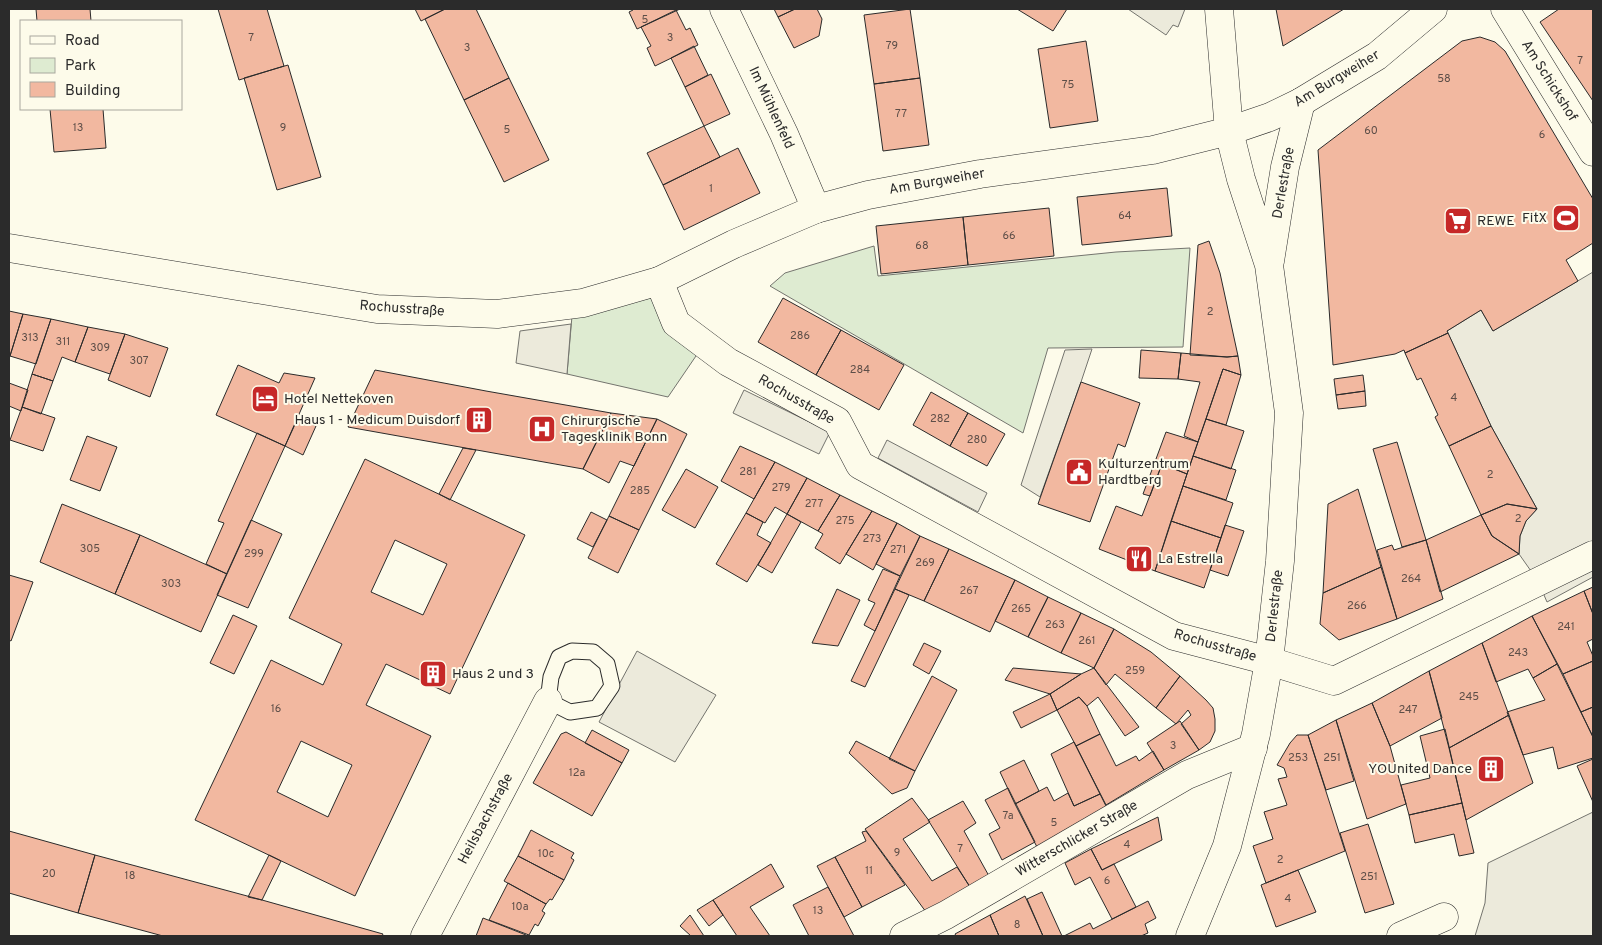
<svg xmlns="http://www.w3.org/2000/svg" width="1602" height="945" viewBox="0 0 1602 945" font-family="Overpass,sans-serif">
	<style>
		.green { fill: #deebd1; stroke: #74746e }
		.parking { fill: #eceadb; stroke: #74746e }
		.building { fill: #f2b8a0; stroke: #2b2b2b; fill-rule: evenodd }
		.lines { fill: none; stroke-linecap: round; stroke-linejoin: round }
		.lane-casing { stroke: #2b2b2b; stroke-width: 17 }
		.street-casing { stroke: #2b2b2b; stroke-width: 29 }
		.secondary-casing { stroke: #2b2b2b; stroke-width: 29 }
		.primary-casing { stroke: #2b2b2b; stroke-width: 29 }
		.lane { stroke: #fdfbea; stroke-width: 15 }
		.street { stroke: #fdfbea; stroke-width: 28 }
		.secondary { stroke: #fdfbea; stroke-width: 28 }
		.primary { stroke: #fdfbea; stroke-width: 28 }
		.labels { text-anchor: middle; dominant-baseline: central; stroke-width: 4; stroke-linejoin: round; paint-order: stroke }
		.number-label { font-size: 11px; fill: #5d4e48 }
		.street-label { font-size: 14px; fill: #2b2b2b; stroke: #fdfbea }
		.poi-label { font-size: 14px; fill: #2b2b2b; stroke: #fdfbea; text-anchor: start }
	</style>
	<rect width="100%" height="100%" fill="#fdfbea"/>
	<!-- green -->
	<path class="green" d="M874,246L878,276L1116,252L1190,248L1183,347L1048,348L1023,433L770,286L785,273Z
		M655,297L698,353L668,397L567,374L572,316Z"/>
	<!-- parking -->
	<path class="parking" d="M1128,9H1185L1178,27L1173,25L1166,35Z
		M1593,272V577L1547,602L1538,581L1519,554L1520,536L1526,521L1537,509L1491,426L1447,331L1481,310L1493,331Z
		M571,324L567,374L516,363L520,331Z
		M1092,349L1081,382L1040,497L1021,485L1065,350Z
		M744,390L830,432L819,454L733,413Z
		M887,440L987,493L978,512L878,458Z
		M637,651L716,695L675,762L599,722Z
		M1593,812V936H1475L1485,903L1488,863Z"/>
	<!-- building -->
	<path class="building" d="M36,9H90L91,21H37Z
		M218,9H267L284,66L239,80Z
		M415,9H445L421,21Z
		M445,9H476L509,78L464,100L425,19Z
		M632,9H680L637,29L629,12L633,10Z
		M774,9H795L778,17Z
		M795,9H817L822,19L819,36L794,48L778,17Z
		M910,9L920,78L874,84L864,15Z
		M1017,9H1067L1053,31Z
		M1276,9H1344L1283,46Z
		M1559,9H1593V101L1540,22Z
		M676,10L686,30L690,28L698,45L655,66L647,48L651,46L641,27Z
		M1480,37L1495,42L1505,51L1593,199V243L1566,260L1578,281L1493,331L1481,310L1447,331L1448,333L1405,353L1404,350L1395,354L1333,365L1318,150L1462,41Z
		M1086,41L1098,121L1050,128L1038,49Z
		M694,46L708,75L685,87L671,58Z
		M288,65L321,177L277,190L244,78Z
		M711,74L730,114L704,126L685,87Z
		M509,78L549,160L504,182L464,100Z
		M920,78L929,145L883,151L874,84Z
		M50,109H103L106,148L54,152Z
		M704,126L720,157L663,185L647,153Z
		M738,148L760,193L684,230L663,185Z
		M1167,188L1172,236L1082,245L1077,197Z
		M1049,208L1054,256L968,265L963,217Z
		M963,217L968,265L881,274L876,226Z
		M1209,241L1220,273L1238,356L1227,357L1190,355L1198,245Z
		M783,298L841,330L816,375L758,342Z
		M9,311L23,314L9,359Z
		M23,314L51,319L36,364L10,356Z
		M51,319L88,327L75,362L62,357L53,381L32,374Z
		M88,327L125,334L110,374L75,362Z
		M841,330L904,365L879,410L816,375Z
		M1448,333L1491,426L1449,446L1435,417L1438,415L1421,378L1417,380L1405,353Z
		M125,334L168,348L150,397L108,380Z
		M1141,350L1181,353L1178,379L1139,378Z
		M1181,353L1227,357L1238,356L1241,375L1223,369L1198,442L1184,436L1200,382L1178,379Z
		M238,365L279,383L284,373L315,378L285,446L216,415Z
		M1223,369L1241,375L1226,425L1206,419Z
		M375,370L486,391L611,413L583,469L348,427Z
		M32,374L53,381L41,414L22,407Z
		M1363,375L1365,391L1336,395L1334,379Z
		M1081,382L1140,403L1125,447L1118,444L1090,522L1038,504Z
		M9,383L28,390L21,411L9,406Z
		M1365,391L1366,406L1338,409L1336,395Z
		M931,392L968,413L950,446L913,425Z
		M22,407L55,418L43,451L10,440Z
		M611,413L657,419L634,466L620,461L609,483L583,469Z
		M968,413L1005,434L987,466L950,446Z
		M298,418L316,426L303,455L285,446Z
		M657,419L687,434L639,530L609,516Z
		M1206,419L1244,431L1231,469L1193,456Z
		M1491,426L1537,509L1507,504L1481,515L1449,446Z
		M1166,432L1198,442L1187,474L1162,464L1150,496L1143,494Z
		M257,433L285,446L227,574L206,564L224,523L218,521Z
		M87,436L117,447L100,491L70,480Z
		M1397,442L1426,540L1402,547L1373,449Z
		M740,446L775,462L754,499L721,481Z
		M463,448L476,450L450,500L439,494Z
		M1193,456L1236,470L1226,500L1183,486Z
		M365,459L525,535L450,694L386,664L366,705L431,736L355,896L195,820L271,660L323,685L342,644L289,618ZM395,540L447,564L423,615L371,592ZM301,741L352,765L328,817L277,792Z
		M775,462L807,478L787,514L775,507L765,523L746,513Z
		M1162,464L1187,474L1155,571L1099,549L1116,506L1142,516Z
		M686,469L718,487L695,528L662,510Z
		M807,478L840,495L818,531L787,514Z
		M1183,486L1233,503L1221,538L1171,521Z
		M1358,489L1381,567L1323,593L1328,504Z
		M840,495L872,511L840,564L815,548L823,534L818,531Z
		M62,504L140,535L115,594L40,562Z
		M1507,504L1537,509L1526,521L1520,536L1519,554L1492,536L1481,515Z
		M872,511L897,523L873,570L846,554Z
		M591,512L607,520L593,547L577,539Z
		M746,513L763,522L757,535L771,543L747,582L716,564Z
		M787,514L801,522L772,573L758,565Z
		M1481,515L1492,536L1519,554L1440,592L1426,540Z
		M609,516L639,530L618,573L588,558Z
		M251,520L282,534L248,608L217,595Z
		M1171,521L1221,538L1204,588L1155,571Z
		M897,523L920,536L900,576L876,564Z
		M1225,525L1244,531L1228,576L1210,570Z
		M140,535L227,574L201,632L115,594Z
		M920,536L949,549L924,601L895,589Z
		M1426,540L1443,599L1397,619L1377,550L1392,545L1394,550Z
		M949,549L1015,580L990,632L924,601Z
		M1381,567L1397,619L1339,640L1320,624L1323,593Z
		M883,569L900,576L875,631L864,625L875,603L868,600Z
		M9,575L33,582L11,641L9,640Z
		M1015,580L1048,597L1028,637L995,621Z
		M1593,587V614L1584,591Z
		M837,589L860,600L838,646L812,643Z
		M895,589L909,595L865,687L851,681Z
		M1584,591L1593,614V639L1587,642L1593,656V661L1563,674L1532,616Z
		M1048,597L1081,613L1061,653L1028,637Z
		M1081,613L1114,629L1094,668L1061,653Z
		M233,615L257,626L234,674L210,663Z
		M1532,616L1557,664L1533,678L1528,669L1496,682L1482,643Z
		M1114,629L1151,652L1180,676L1156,708L1115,674L1106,685L1094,668Z
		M924,643L941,651L929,674L913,665Z
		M1482,643L1509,715L1449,748L1429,671Z
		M1593,661V707L1581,712L1563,674Z
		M1557,664L1593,737V758L1558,769L1553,747L1523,755L1507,712L1545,700L1533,678Z
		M1013,668L1081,674L1050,694L1005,680Z
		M1094,668L1139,727L1125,736L1098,697L1087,706L1079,697L1057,710L1050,694L1081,674Z
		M1429,671L1442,718L1390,746L1372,703Z
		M932,676L957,690L915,771L889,759Z
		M1180,676L1206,700L1213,708L1215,719V731L1210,742L1199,750L1181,724L1191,715L1188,710L1176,724L1156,708Z
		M1050,694L1057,710L1021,728L1013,712Z
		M1079,697L1087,706L1100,734L1076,746L1057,710Z
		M1372,703L1390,746L1406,804L1367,819L1336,720Z
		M1593,707V737L1581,712Z
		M1509,715L1533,783L1466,820L1449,748Z
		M1336,720L1354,781L1326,790L1308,735Z
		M1180,721L1199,750L1164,770L1147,743Z
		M1445,729L1462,803L1409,815L1401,785L1430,778L1420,736Z
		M592,730L629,750L622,763L585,743Z
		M566,732L622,763L592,816L533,783L561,734Z
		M1100,734L1116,766L1136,756L1139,761L1153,751L1164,770L1106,805L1076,746Z
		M1297,735H1308L1345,851L1266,883L1253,846L1273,839L1264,812L1287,805L1278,779L1287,777L1284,768L1277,765L1290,743Z
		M856,741L915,771L907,788L892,794L849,753Z
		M1074,742L1100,794L1074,806L1051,754Z
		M1593,759V802L1577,766Z
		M1024,760L1039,791L1015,804L1000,772Z
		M1047,787L1054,801L1068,793L1074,806L1100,794L1107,808L1038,849L1015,804Z
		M1008,788L1035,842L1002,860L989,834L1000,828L985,800Z
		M912,798L930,822L903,839L932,881L957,867L970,887L926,912L865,829Z
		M963,801L976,823L964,831L989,876L970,887L928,820Z
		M1462,803L1474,853L1459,856L1454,834L1415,843L1409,815Z
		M1158,817L1162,840L1102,870L1091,849Z
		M1368,824L1394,904L1365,913L1340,833Z
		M531,830L574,853L571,858L574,860L564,880L518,856Z
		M9,831L95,855L78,913L9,893Z
		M866,831L905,885L862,907L835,857L866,841L862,832Z
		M1091,849L1102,870L1114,864L1136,907L1112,919L1090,877L1075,885L1065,863Z
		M95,855L262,900L383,934L382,936H163L78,913Z
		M269,855L281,861L262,900L248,897Z
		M518,856L564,880L552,900L550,899L546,904L504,881Z
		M835,857L862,907L844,917L817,866Z
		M771,864L784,887L750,907L770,936H737L713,900Z
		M1298,870L1316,912L1276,927L1261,885Z
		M508,883L546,904L542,911L545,913L538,926L535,924L529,935L489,920Z
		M828,887L844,917L854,936H809L793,905Z
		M1042,892L1062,936H1043L1027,899Z
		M1025,896L1043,936H999L990,915Z
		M713,900L723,915L709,926L697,910Z
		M1148,901L1156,918L1145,924L1148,933L1141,936H1064L1090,923L1093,929Z
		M690,915L704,936H691L680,926Z
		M990,915L999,936H956L955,934Z
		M483,918L526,935V936H476Z"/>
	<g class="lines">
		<!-- lane casing -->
		<g class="lane-casing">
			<path id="lane" d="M572,651L593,652L607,664L612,686L597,708L570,712L548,701L551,677L559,657Z"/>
		</g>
		<!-- street casing -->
		<g class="street-casing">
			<path id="street" d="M724,9L784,134L816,209
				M1219,9L1229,131
				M1505,9L1593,152
				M659,281L676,323L728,362L837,421L860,465L1174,636L1269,661L1334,681L1593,555
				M425,936L548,701
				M904,936L946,915L1187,775L1253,748
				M1401,936L1444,917"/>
		</g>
		<!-- secondary casing -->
		<g class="secondary-casing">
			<path id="secondary" d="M1270,261L1285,167L1301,102
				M1190,936L1227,846L1256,734L1269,661L1280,561L1289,413L1269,265L1241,179L1229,131"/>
		</g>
		<!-- primary casing -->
		<g class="primary-casing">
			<path id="primary" d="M9,248L377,309L497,314L583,303L659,281L734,244L816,209L868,195L980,174L1153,150L1229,131L1270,117L1301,102L1377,56L1433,9"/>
		</g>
		<!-- lane -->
		<use href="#lane" class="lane"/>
		<!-- street -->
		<use href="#street" class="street"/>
		<!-- secondary -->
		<use href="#secondary" class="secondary"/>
		<!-- primary -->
		<use href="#primary" class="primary"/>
	</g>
	<!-- icons -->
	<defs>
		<g id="stadium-square" transform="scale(1.4375)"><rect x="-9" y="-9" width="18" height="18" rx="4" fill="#c62828" stroke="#fdfbea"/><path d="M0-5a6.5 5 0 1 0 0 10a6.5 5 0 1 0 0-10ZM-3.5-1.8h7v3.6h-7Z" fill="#fff"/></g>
		<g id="supermarket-square" transform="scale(1.4375)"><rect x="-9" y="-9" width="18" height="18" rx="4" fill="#c62828" stroke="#fdfbea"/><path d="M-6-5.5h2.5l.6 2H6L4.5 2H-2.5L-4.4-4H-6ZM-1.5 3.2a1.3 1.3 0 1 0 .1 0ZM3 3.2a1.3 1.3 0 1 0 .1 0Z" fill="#fff"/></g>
		<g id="hotel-square" transform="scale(1.4375)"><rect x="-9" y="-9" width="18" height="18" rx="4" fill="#c62828" stroke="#fdfbea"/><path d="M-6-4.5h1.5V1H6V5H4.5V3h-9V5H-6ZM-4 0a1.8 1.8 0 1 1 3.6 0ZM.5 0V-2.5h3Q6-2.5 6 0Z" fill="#fff"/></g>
		<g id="building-square" transform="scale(1.4375)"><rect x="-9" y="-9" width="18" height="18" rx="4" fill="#c62828" stroke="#fdfbea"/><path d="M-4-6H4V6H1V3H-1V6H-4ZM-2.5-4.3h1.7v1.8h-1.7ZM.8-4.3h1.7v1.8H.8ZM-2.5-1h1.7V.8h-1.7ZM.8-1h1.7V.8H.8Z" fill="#fff"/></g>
		<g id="hospital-square" transform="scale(1.4375)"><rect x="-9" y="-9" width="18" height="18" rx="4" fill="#c62828" stroke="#fdfbea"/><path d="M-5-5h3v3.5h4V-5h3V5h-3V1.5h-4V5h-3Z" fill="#fff"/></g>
		<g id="civic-square" transform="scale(1.4375)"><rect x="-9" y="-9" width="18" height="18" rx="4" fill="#c62828" stroke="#fdfbea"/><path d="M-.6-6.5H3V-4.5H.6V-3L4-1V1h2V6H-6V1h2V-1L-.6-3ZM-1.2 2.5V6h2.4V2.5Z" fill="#fff"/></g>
		<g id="restaurant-square" transform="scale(1.4375)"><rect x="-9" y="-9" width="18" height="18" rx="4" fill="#c62828" stroke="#fdfbea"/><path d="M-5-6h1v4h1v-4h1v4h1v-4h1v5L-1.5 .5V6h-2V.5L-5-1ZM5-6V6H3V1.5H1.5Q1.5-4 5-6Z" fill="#fff"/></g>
	</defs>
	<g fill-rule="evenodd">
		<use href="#stadium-square" x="1566" y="218"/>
		<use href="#supermarket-square" x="1458" y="221"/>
		<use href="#hotel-square" x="265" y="399"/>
		<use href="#building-square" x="479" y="420"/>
		<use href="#hospital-square" x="542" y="429"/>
		<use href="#civic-square" x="1079" y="472"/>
		<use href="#restaurant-square" x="1139" y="559"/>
		<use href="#building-square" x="433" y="674"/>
		<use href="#building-square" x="1491" y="769"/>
	</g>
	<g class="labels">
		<!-- number labels -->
		<g class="number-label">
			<text x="645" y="20">5</text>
			<text x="251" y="38">7</text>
			<text x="670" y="38">3</text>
			<text x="892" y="46">79</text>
			<text x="467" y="48">3</text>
			<text x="1580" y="61">7</text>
			<text x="1444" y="79">58</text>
			<text x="1068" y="85">75</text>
			<text x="901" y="114">77</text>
			<text x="78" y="128">13</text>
			<text x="283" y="128">9</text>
			<text x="507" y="130">5</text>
			<text x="1371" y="131">60</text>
			<text x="1542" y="135">6</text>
			<text x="711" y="189">1</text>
			<text x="1125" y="216">64</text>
			<text x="1009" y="236">66</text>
			<text x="922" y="246">68</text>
			<text x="1210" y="312">2</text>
			<text x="800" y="336">286</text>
			<text x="30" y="338">313</text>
			<text x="63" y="342">311</text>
			<text x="100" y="348">309</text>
			<text x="139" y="361">307</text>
			<text x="860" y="370">284</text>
			<text x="1454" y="398">4</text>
			<text x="940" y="419">282</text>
			<text x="977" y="440">280</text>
			<text x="748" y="472">281</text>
			<text x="1490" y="475">2</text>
			<text x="781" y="488">279</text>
			<text x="640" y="491">285</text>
			<text x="814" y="504">277</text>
			<text x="1518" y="519">2</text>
			<text x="845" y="521">275</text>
			<text x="872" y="539">273</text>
			<text x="90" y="549">305</text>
			<text x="898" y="550">271</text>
			<text x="254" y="554">299</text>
			<text x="925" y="563">269</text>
			<text x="1411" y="579">264</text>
			<text x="171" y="584">303</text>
			<text x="969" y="591">267</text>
			<text x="1357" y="606">266</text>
			<text x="1021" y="609">265</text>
			<text x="1055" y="625">263</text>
			<text x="1566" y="627">241</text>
			<text x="1087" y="641">261</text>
			<text x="1518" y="653">243</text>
			<text x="1135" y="671">259</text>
			<text x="1469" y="697">245</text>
			<text x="276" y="709">16</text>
			<text x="1408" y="710">247</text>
			<text x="1173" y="746">3</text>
			<text x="1298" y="758">253</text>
			<text x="1332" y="758">251</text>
			<text x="577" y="773">12a</text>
			<text x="1008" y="816">7a</text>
			<text x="1054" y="823">5</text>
			<text x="1127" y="845">4</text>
			<text x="960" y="849">7</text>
			<text x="897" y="853">9</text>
			<text x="546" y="854">10c</text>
			<text x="1280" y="860">2</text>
			<text x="869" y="871">11</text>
			<text x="49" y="874">20</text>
			<text x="130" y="876">18</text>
			<text x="1369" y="877">251</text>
			<text x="1107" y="881">6</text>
			<text x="1288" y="899">4</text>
			<text x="520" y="907">10a</text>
			<text x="818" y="911">13</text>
			<text x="1017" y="925">8</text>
		</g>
		<!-- street labels -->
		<g class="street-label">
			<text transform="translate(1337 79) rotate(-31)">Am Burgweiher</text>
			<text transform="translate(1549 81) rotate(58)">Am Schickshof</text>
			<text transform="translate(771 108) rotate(65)">Im Mühlenfeld</text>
			<text transform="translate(937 182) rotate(-10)">Am Burgweiher</text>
			<text transform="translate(1284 183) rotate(-80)">Derlestraße</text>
			<text transform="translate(402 309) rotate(4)">Rochusstraße</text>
			<text transform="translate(796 400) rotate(30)">Rochusstraße</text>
			<text transform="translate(1275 606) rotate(-84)">Derlestraße</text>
			<text transform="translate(1215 646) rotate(16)">Rochusstraße</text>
			<text transform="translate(486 819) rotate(-62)">Heilsbachstraße</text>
			<text transform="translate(1077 839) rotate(-30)">Witterschlicker Straße</text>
		</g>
		<!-- poi labels -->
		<g class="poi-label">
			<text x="1547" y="218" text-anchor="end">FitX</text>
			<text x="1477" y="221">REWE</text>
			<text x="284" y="399">Hotel Nettekoven</text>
			<text x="460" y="420" text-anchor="end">Haus 1 - Medicum Duisdorf</text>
			<text x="561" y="421">Chirurgische<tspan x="561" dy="16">Tagesklinik Bonn</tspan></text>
			<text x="1098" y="464">Kulturzentrum<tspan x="1098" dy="16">Hardtberg</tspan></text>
			<text x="1158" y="559">La Estrella</text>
			<text x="452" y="674">Haus 2 und 3</text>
			<text x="1472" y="769" text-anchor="end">YOUnited Dance</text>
		</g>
	</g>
	<!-- border -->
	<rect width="1602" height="945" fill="none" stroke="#2b2b2b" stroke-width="20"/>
	<!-- legend -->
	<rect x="20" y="20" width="162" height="90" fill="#fdfbea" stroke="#a9a89e"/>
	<rect x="30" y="36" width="25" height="8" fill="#fdfbea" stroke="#a9a89e"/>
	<text x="65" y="45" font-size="15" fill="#2b2b2b">Road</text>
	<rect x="30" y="58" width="25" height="15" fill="#deebd1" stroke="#a9a89e"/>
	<text x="65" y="70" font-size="15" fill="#2b2b2b">Park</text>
	<rect x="30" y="82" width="25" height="15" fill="#f2b8a0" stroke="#a9a89e"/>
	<text x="65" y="95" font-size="15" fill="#2b2b2b">Building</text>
</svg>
